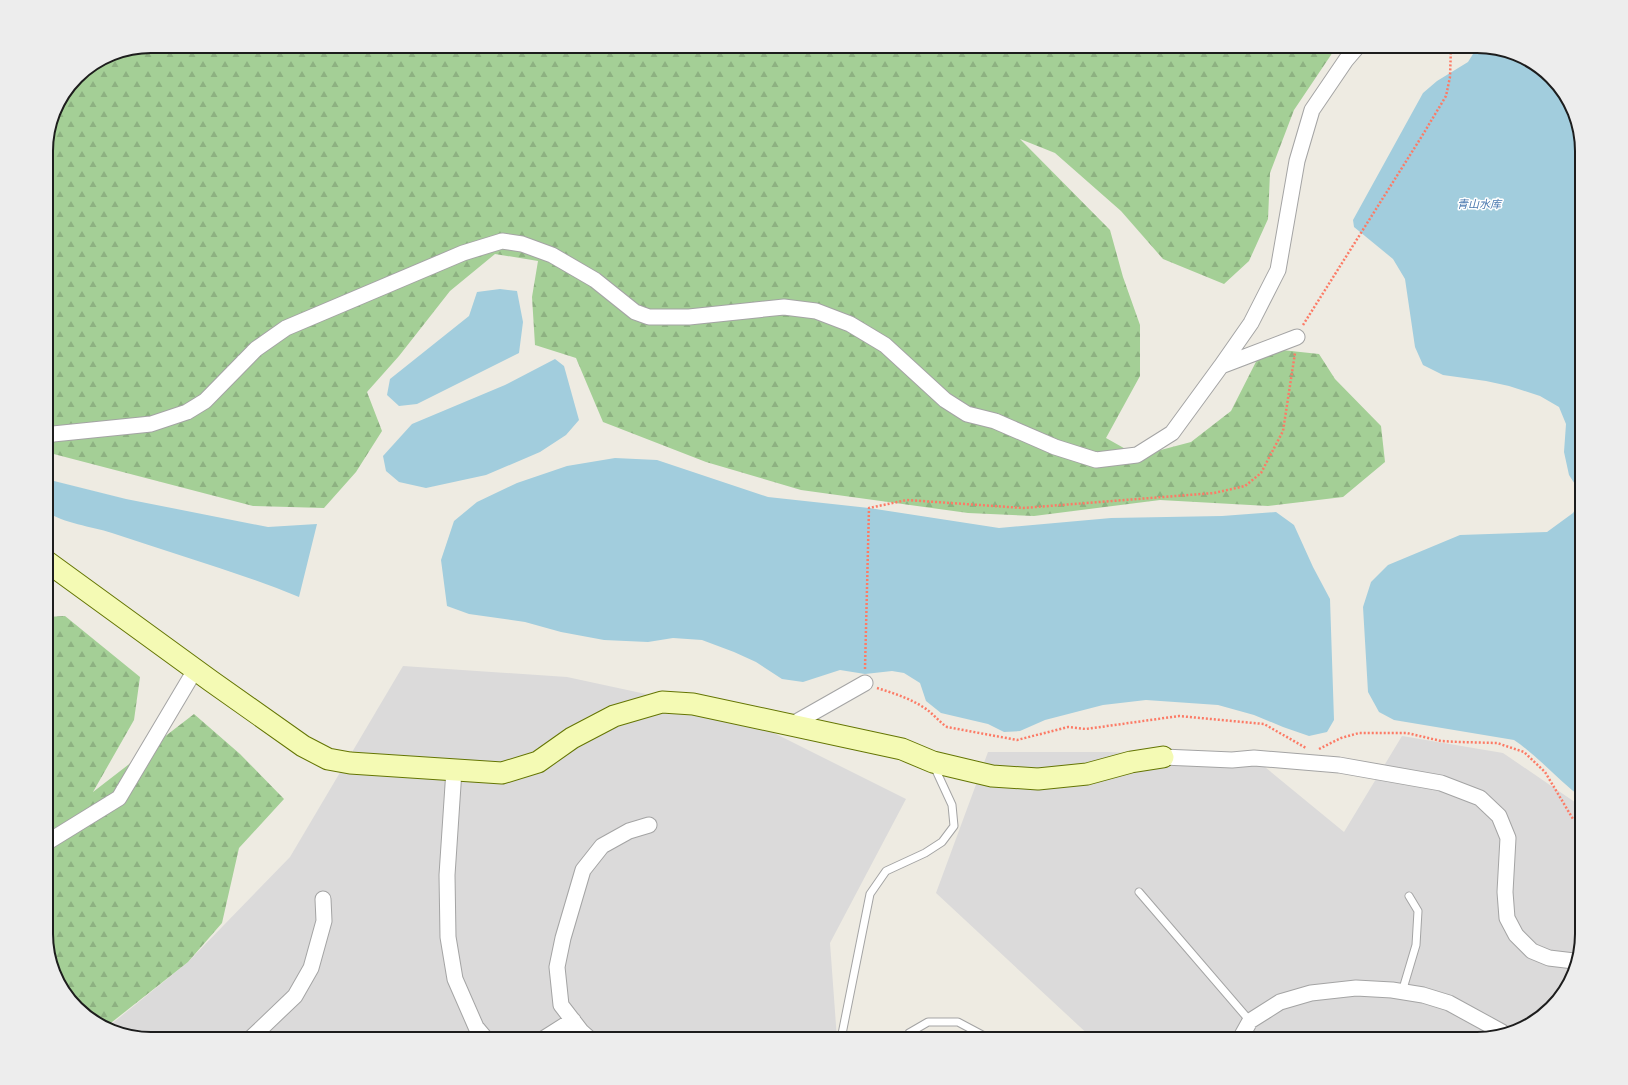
<svg xmlns="http://www.w3.org/2000/svg" width="1628" height="1085" viewBox="0 0 1628 1085" font-family="Barlow,'Noto Sans SC',sans-serif">
	<style>
		.residential { fill: #dbdada }
		.forest { fill: url(#forest-firs) }
		.water { fill: #a2cddd }
		.lines { fill: none; stroke-linecap: round; stroke-linejoin: round }
		.lane-casing { stroke: #a4a4a4; stroke-width: 9 }
		.street-casing { stroke: #a4a4a4; stroke-width: 17 }
		.secondary-casing { stroke: #647503; stroke-width: 23 }
		.path { stroke: #fc7b66; stroke-width: 2.5; stroke-dasharray: 2 2; stroke-linecap: butt }
		.lane { stroke: #fff; stroke-width: 7 }
		.street { stroke: #fff; stroke-width: 15 }
		.secondary { stroke: #f4fab4; stroke-width: 21 }
		.labels { text-anchor: middle; dominant-baseline: central; stroke-width: 3; stroke-linejoin: round; paint-order: stroke }
		.water-label { font-size: 11px; font-style: italic; fill: #4877ae; stroke: #fff }
		.rim { fill: none; stroke: #1d1d1d; stroke-width: 2 }
	</style>
	<defs>
		<pattern id="forest-firs" width="22" height="20" patternUnits="userSpaceOnUse"><rect width="22" height="20" fill="#a4cf96"/><path d="M5 1l3.5 6h-7zM16 11l3.5 6h-7z" fill="#8db181"/></pattern>
	</defs>
	<rect width="100%" height="100%" fill="#eeebe2"/>
	<!-- residential -->
	<path class="residential" d="M403,666L567,677L734,713L906,799L830,943L837,1039H151L109,1026L188,962L290,857Z
		M1402,736L1503,753L1582,807V934L1564,993L1529,1025L1477,1039H1093L936,893L988,752H1107L1254,758L1344,832Z"/>
	<!-- forest -->
	<path class="forest" d="M151,46H1337L1294,110L1270,173L1268,219L1249,261L1224,284L1163,259L1121,211L1055,153L1020,139L1110,230L1123,277L1140,325V376L1106,438L1138,456L1191,442L1231,411L1263,348L1319,354L1335,379L1381,426L1385,462L1343,497L1268,506L1160,500L1034,516L968,513L801,490L706,462L603,422L576,358L535,345L532,297L538,261L495,254L450,291L399,356L367,392L382,431L356,472L324,508L253,506L46,452V144L57,105L77,77L111,54Z
		M65,616L140,677L134,720L93,792L194,714L240,754L284,799L239,848L222,923L188,962L107,1026L92,1021L60,986L46,941V617Z"/>
	<!-- water -->
	<path class="water" d="M1478,46L1536,64L1571,104L1582,151V495L1569,475L1564,452L1566,424L1559,407L1540,396L1509,386L1486,381L1443,375L1423,365L1415,347L1405,279L1393,259L1354,227L1353,220L1423,93L1437,81L1468,62Z
		M500,289L517,291L523,322L519,353L417,404L399,406L387,395L390,379L469,316L477,292Z
		M555,359L564,366L579,420L566,435L540,452L486,475L426,488L399,482L386,471L383,456L412,424L505,385Z
		M615,458L657,460L768,497L869,508L999,528L1111,518L1222,516L1276,512L1294,525L1313,567L1330,599L1334,720L1327,732L1309,736L1283,727L1254,715L1218,705L1146,700L1103,705L1045,720L1020,731L1004,732L988,724L941,713L926,701L920,683L904,673L892,671L865,674L840,670L803,682L782,679L756,662L734,652L702,640L673,638L648,642L604,640L561,632L525,622L469,614L447,606L441,560L454,521L477,502L517,483L567,466Z
		M46,479L126,499L268,527L317,524L299,597C238,572 174,554 112,533C91,526 64,524 46,511Z
		M1582,498V798C1558,780 1539,757 1514,740L1394,720L1379,712L1368,692L1363,607L1371,582L1388,565L1460,535L1547,532L1573,513Z"/>
	<g class="lines">
		<!-- lane casing -->
		<g class="lane-casing">
			<path id="lane" d="M1139,892L1250,1021
				M1402,992L1416,945L1418,911L1409,896
				M841,1039L870,894L886,871L925,853L942,842L954,826L952,805L934,766
				M905,1039L909,1033L928,1022H958L990,1039"/>
		</g>
		<!-- street casing -->
		<g class="street-casing">
			<path id="street" d="M1221,366L1297,337
				M46,437L53,434L151,424L187,412L205,401L256,349L286,328L463,253L502,241L522,244L552,255L595,280L635,312L649,317H689L784,307L816,311L850,324L885,345L945,400L967,414L995,421L1055,447L1096,460L1137,455L1172,433L1221,366L1251,323L1278,270L1297,161L1312,110L1346,60L1358,46
				M791,725L865,683
				M1163,757L1232,760L1254,758L1339,765L1441,783L1480,798L1499,816L1508,838L1505,892L1507,918L1516,935L1532,951L1549,958L1574,961
				M454,770L447,875L448,937L455,979L476,1027L486,1039
				M46,843L119,798L195,670
				M250,1039L295,996L311,968L324,921L323,899
				M543,1039L573,1020
				M590,1039L581,1031L561,1005L557,967L563,938L583,870L602,846L629,831L649,825
				M1240,1039L1250,1021L1280,1002L1311,993L1356,988L1392,990L1423,995L1449,1003L1502,1032"/>
		</g>
		<!-- secondary casing -->
		<g class="secondary-casing">
			<path id="secondary" d="M46,561L211,681L303,746L328,759L350,763L502,773L538,762L572,738L614,716L662,702L693,704L902,749L933,762L992,776L1038,779L1087,774L1131,762L1163,757"/>
		</g>
		<!-- path -->
		<path class="path" d="M1303,325L1422,136L1446,96L1450,77L1451,46
			M865,669L869,508L907,500L1023,508L1214,493L1245,486L1261,473L1283,431L1295,353
			M877,688C893,693 909,698 923,707C932,712 938,721 947,727L1017,740L1068,727L1086,729L1179,716L1264,724L1306,748
			M1319,749L1341,738L1359,733H1407L1441,741L1459,742L1497,743L1524,752L1545,772L1573,819L1582,822"/>
		<!-- lane -->
		<use href="#lane" class="lane"/>
		<!-- street -->
		<use href="#street" class="street"/>
		<!-- secondary -->
		<use href="#secondary" class="secondary"/>
	</g>
	<g class="labels">
		<!-- water labels -->
		<g class="water-label">
			<text x="1479" y="203">青山水库</text>
		</g>
	</g>
	<!-- crop -->
	<path d="M0 0H1628V1085H0ZM151 53H1477A98 98 0 0 1 1575 151V934A98 98 0 0 1 1477 1032H151A98 98 0 0 1 53 934V151A98 98 0 0 1 151 53Z" fill="#ededed" fill-rule="evenodd"/>
	<path class="rim" d="M151 53H1477A98 98 0 0 1 1575 151V934A98 98 0 0 1 1477 1032H151A98 98 0 0 1 53 934V151A98 98 0 0 1 151 53Z"/>
</svg>
